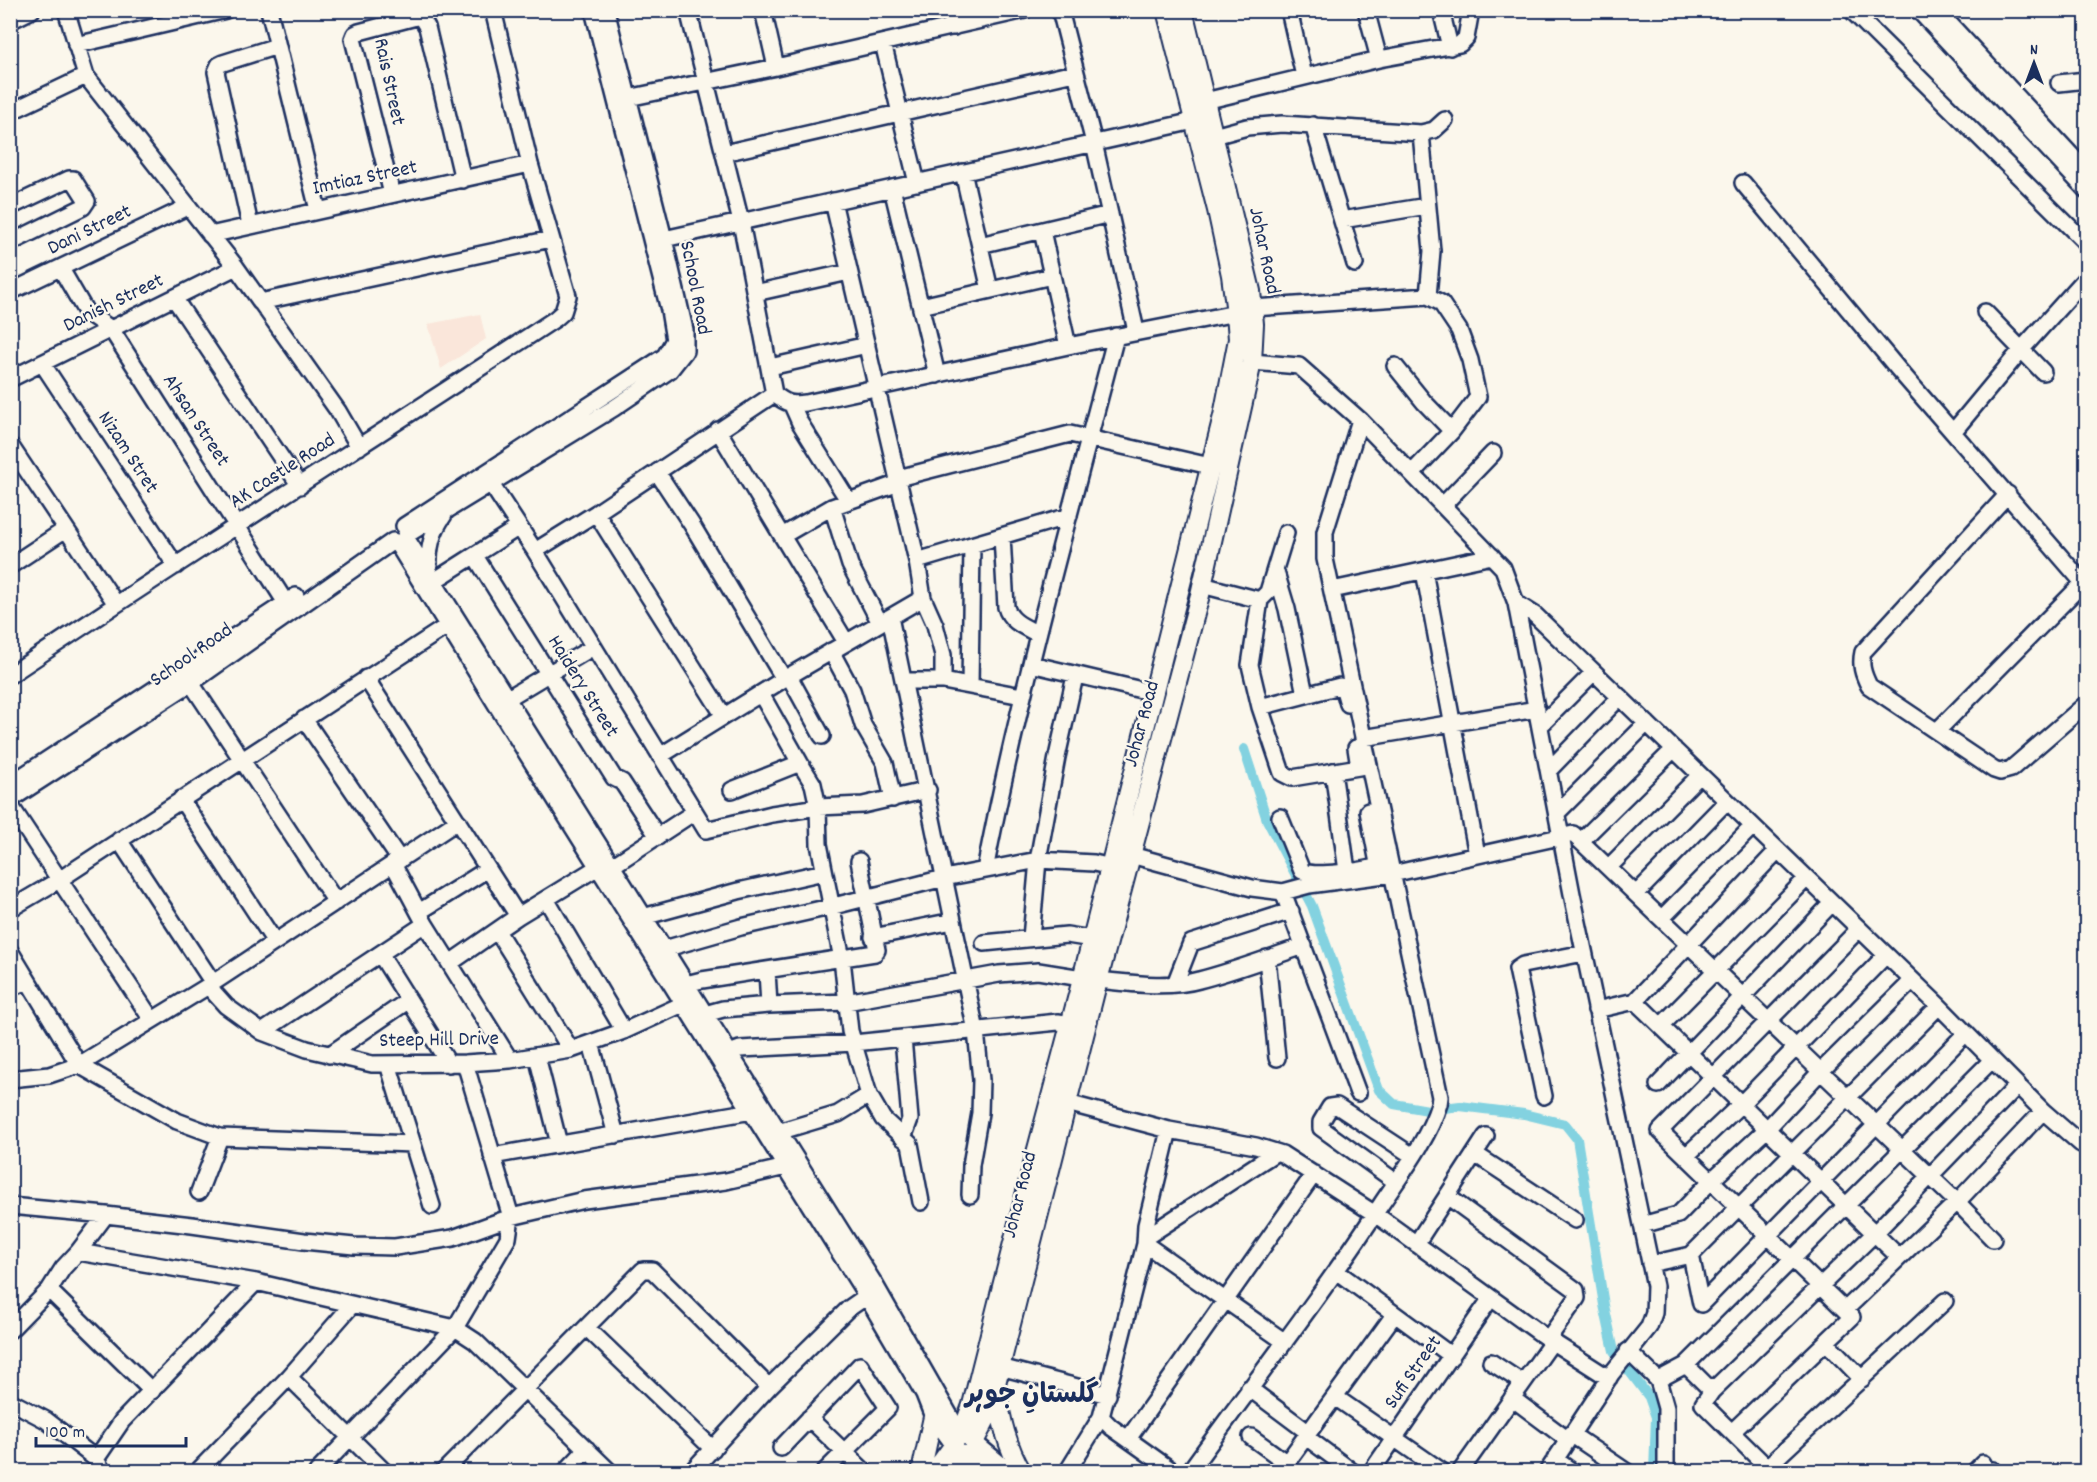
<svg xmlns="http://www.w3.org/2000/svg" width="2097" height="1482" viewBox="0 0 2097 1482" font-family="Dekko,'Playpen Sans Arabic',sans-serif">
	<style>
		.built { fill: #fae6da }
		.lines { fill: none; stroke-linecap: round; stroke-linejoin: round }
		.canal { stroke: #83d2e0; stroke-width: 10 }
		.minor-casing { stroke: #1b2f5e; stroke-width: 20 }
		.major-casing { stroke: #1b2f5e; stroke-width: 22 }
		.minor { stroke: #fbf7ec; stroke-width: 15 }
		.major { stroke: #fbf7ec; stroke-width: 18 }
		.labels { text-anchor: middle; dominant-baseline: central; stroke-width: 5; stroke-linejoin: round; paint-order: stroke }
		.street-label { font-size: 21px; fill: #1b2f5e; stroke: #fbf7ec }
		.district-label { font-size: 27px; font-weight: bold; fill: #1b2f5e; stroke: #fbf7ec }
	</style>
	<rect width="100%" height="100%" fill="#fbf7ec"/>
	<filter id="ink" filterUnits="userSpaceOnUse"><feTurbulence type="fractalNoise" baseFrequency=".0167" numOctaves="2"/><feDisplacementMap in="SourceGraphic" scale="12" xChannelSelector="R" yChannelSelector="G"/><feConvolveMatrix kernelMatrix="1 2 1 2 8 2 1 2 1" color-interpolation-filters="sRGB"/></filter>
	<g filter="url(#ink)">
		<!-- built -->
		<path class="built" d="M480,314L486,339L441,369L428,324Z"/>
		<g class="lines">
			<!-- canal -->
			<path class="canal" d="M1244,749L1267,820L1312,906L1379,1090L1394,1104L1428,1110L1460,1106L1524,1114L1565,1124L1577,1139L1604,1305L1614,1351L1649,1397L1656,1417L1654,1472"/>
			<!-- minor casing -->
			<g class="minor-casing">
				<path id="minor" d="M66,10L86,76L236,267L338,411L359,447
					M269,10L318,210
					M606,10L664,239L685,330V351L670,370L614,408L405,536L874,1283L961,1435
					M688,10L741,222L774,394C787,404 791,405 806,403L1068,346L1236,313
					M763,10L776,67
					M950,10L954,27
					M1060,10L1094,143L1136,331
					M1289,10L1304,76
					M1366,10L1379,59
					M1441,10L1450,47
					M1851,10L2086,243
					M1918,10L2086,190
					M1937,10L2086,171
					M10,21L32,10
					M883,43L917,183
					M76,45L226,10
					M2059,83L2086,80
					M628,98L776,67L1025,10
					M1205,101L1379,59L1460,44L1466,38L1471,10
					M10,112L86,76
					M1313,125L1355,264
					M1421,133L1432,251L1428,296
					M1214,136L1247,127L1282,124L1421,133L1434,130L1445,120
					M724,153L1074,73
					M963,172L990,290
					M1743,183L1898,369L2086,586
					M892,188L937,375
					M392,194L353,39L355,34L359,32L416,17H421L427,27L463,180
					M833,201L917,561L923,598L935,625L943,655V681
					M10,207L69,179H73L87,201L83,207L10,243
					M1342,220L1427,206
					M250,225L216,72L219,65L223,63L277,46
					M1042,231L1068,346
					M210,235L530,164
					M664,239L1194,121
					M980,245L1110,214
					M61,269L86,312L111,329L286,603
					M10,292L187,207
					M755,293L849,272
					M174,298L300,486
					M260,302L551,239
					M921,306L1052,276
					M1253,308L1428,296L1441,303L1459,330L1470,360L1478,397L1452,431L1412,473
					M1985,312L2043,372
					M1252,362L1299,366L1360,420L1503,568L1516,603L1572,894L1655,1286L1654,1313L1649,1327L1612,1373L1547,1472
					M42,363L176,566
					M1395,366L1424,402L1452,431
					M770,367L867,345
					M10,379L236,267
					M792,405L800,423L848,500
					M718,430L846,642
					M1953,432L2021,350L2086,278
					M10,445L116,604
					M657,472L692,525L784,679
					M898,478L1070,434L1210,466
					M491,484L535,551L706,830L772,814L818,807L863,805L928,790
					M2008,494L1863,652C1860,665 1863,674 1869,686L1994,770L2000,772L2011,769L2086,704
					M1443,505L1493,453
					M832,507L850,565L880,623
					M596,513L724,716
					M404,526L665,356L674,340L669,310L593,10
					M1286,533L1275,569L1287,609L1305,694
					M782,536L832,507L899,483
					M1002,536L1006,607C1010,622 1025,627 1038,634
					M396,542L515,735L861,1287L924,1394L933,1417L953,1444
					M535,551L596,513L774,394
					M475,556L614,778L622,782L658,837
					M917,561L1069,516
					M10,566L66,529
					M1275,569L1268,592L1260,600L1250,665L1260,707L1282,773L1292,778L1359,767L1356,748
					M429,571C428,550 431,533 444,515
					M1424,571L1477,855
					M434,581L519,527
					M1202,585L1260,600
					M1332,590L1492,556
					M1516,603L1535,615L1939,1006L2043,1111L2081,1144
					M890,617L976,1031L981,1080L980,1113L971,1165L970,1195
					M831,651L852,690L863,725L885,763L893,799
					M1031,664L1154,693
					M10,675C190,554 374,438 555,319L563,312L568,296L530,164L493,10
					M789,676L822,736
					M366,678L518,916
					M904,681H943L1022,696
					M191,683L336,902
					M970,686L972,545
					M761,694L800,763L813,784L818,807L819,844L842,959L850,1031L869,1095L883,1119L910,1144L921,1202
					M508,698L593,647
					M1260,707L1340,686L1344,690L1348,704
					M304,719L400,860
					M1540,726L1594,672
					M1937,731L2086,580
					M1363,738L1537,709
					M660,756L784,679L923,598
					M1549,770L1620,697
					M1333,771L1347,871
					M10,784L296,596
					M732,790L800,763
					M181,799L275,942
					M10,800L191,683L393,541
					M10,805L152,1020
					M1557,813L1647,723
					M1280,817L1302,871C1313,877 1365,871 1376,866L1378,863L1368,811
					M119,840L213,983
					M1581,841L1674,749
					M1131,855L1252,888L1283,892L1309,885L1392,874L1573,834L1957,1202L1993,1239
					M393,864L425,924L510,1060
					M612,866L693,813
					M1609,867L1700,775
					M985,870C1020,690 1070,513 1116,336
					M1283,892L1358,1093
					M1637,893L1727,801
					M546,899L624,1031
					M10,909L59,880L447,626
					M419,912L488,869
					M643,917L738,891L824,872
					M1662,918L1753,826
					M497,931L571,1050
					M873,937L953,921
					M1031,938L1038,860L1057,757L1075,676
					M984,943L1067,935L1092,939
					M664,949L741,927L830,907L944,878L1038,860L1094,863L1120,869
					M10,951L79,1065L177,1121L220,1137L413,1144
					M380,954L449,1064
					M1267,958L1277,1058
					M450,963L518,916L598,867
					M767,971L769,1005
					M1098,980C1130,983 1167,989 1199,980C1235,971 1270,957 1304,946
					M686,984L702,980L875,953L877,950L859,861
					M1175,984L1191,943L1291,911
					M208,986L226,1006L262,1032L307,1049L372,1064L465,1063L510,1060L571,1050L624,1031L683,1004
					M10,987L28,982
					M1635,1001L1899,1257
					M1596,1010L1635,1001L1778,850
					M705,1014L723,1009L769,1005L846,1002L999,974L1038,971L1082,978
					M1661,1026L1807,878
					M262,1032L425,924
					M903,1038L910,1119L903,1138
					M591,1043L616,1135
					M329,1055L409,1000
					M537,1056L559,1144
					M721,1056L740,1049L854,1043L1058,1022L1071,1024
					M388,1064L432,1206
					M10,1079L49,1075L79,1065L213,983L458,821
					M1658,1085L1832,903
					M1544,1096L1517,969L1523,965L1584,953
					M1067,1103L1169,1130L1256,1146L1282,1154L1375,1214L1548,1339L1609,1378
					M778,1132L838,1114L869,1095
					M1475,1154L1575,1220
					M492,1156L752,1111
					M1686,1156L1741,1104L1886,955
					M1396,1182L1321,1128V1122L1330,1107L1337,1106L1413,1156
					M199,1192L220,1137
					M1447,1196L1576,1290L1577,1298L1548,1339
					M10,1206L106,1215
					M1642,1225L1678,1215L1711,1181L1767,1129L1821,1071L1912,981
					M1146,1237L1275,1153
					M1145,1244L1285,1342
					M1416,1244L1486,1136
					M78,1252L106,1215L192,1225L304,1241L354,1246L395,1247L453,1238L511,1217L584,1200L726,1181L786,1167
					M1691,1255L1701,1304
					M1650,1264L1691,1255L1939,1006
					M1336,1271L1452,1356
					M49,1290L152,1391
					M1701,1304L1966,1033
					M1845,1310L1957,1202L2043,1111
					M587,1328L713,1449
					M10,1330L49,1290L63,1268L78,1252L256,1282L455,1328L475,1341L610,1472
					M1826,1342L1862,1379
					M1628,1351L1658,1380L1686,1365L1712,1391L1703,1404L1772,1472
					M1491,1362L1523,1383
					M1686,1365L1992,1060
					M1000,1367L1108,1395
					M289,1377L385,1472
					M1658,1380L1666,1408V1472
					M1249,1388L1309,1433
					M1712,1391L1875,1233L2018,1085
					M1335,1397L1443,1472
					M1512,1398L1568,1440
					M10,1401L46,1420L96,1459
					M1101,1417L1111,1427L1174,1472
					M809,1418L865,1472
					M1732,1432L1852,1317L1660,1131L1859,929
					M1571,1434L1627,1472
					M1251,1437L1287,1463
					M1306,1437L1353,1472
					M1128,1439L1314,1174
					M974,1442L1010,1472
					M781,1448L860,1365L888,1408L824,1472
					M966,1455L989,1472
					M1555,1459L1573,1472
					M1767,1467L1945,1301
					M1993,1470L1995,1472
					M103,1472L96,1459L122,1421L256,1282
					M197,1472L289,1377L352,1305
					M317,1472L455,1328L508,1238L511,1217L465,1063
					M443,1472L643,1270H652L769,1387
					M565,1472L587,1449
					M691,1472L769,1387L848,1309L874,1291
					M1067,1472L1101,1417L1145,1244L1146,1225L1169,1130
					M1189,1472C1254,1382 1322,1295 1382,1203C1402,1173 1429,1138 1439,1104L1440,1097L1325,559V532L1360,420
					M1280,1472L1394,1315
					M1371,1472L1491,1298
					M1460,1472L1552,1342
					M1974,1472L1983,1463"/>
			</g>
			<!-- major casing -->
			<g class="major-casing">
				<path id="major" d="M997,1392C1001,1420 1007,1447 1022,1472
					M954 1445a10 10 0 1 1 20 0a10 10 0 1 1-20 0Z
					M961,1435L972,1405L1031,1172L1078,995L1223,416L1238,339L1236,313L1231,275L1217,210L1166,10
					M974,1442L988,1415L1098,980L1200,595L1252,362L1254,324L1251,291L1183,10
					M921,1472L933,1417
					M934,1472L953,1446
					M955,1472L966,1455"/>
			</g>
			<!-- minor -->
			<use href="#minor" class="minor"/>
			<!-- major -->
			<use href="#major" class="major"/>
		</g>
	</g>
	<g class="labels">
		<!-- street labels -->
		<g class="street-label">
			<text transform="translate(388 82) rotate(78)">Rais Street</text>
			<text transform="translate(365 179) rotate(-12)">Imtiaz Street</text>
			<text transform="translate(90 231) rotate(-26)">Dani Street</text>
			<text transform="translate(1263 251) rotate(78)">Johar Road</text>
			<text transform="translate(694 288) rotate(79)">School Road</text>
			<text transform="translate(114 304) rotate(-26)">Danish Street</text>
			<text transform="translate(195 421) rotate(57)">Ahsan Street</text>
			<text transform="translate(127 453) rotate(57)">Nizam Stret</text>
			<text transform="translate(283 472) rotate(-33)">AK Castle Road</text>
			<text transform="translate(192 656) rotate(-35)">School Road</text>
			<text transform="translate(582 687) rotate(58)">Haidery Street</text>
			<text transform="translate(1143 724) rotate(-75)">Johar Road</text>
			<text transform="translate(439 1041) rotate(-1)">Steep Hill Drive</text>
			<text transform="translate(1021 1195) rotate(-76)">Johar Road</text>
			<text transform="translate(1414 1373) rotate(-55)">Sufi Street</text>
		</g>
		<!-- district labels -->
		<g class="district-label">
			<text x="1032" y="1396">گلستانِ جوہر</text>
		</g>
	</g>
	<!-- margin -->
	<rect width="2097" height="1482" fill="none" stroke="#fbf7ec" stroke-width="36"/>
	<rect x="18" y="18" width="2061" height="1446" fill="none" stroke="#1b2f5e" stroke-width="2" filter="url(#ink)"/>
	<!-- north arrow -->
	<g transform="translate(2034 63)" stroke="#fbf7ec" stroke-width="4.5" paint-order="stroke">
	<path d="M0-4.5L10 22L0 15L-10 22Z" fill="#1b2f5e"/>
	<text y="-9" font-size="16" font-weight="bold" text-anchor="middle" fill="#1b2f5e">N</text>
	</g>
	<!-- scale -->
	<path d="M36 1437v9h150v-9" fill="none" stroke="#1b2f5e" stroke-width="3"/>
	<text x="45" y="1437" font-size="18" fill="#1b2f5e" stroke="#fbf7ec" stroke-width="4.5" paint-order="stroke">100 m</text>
</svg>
